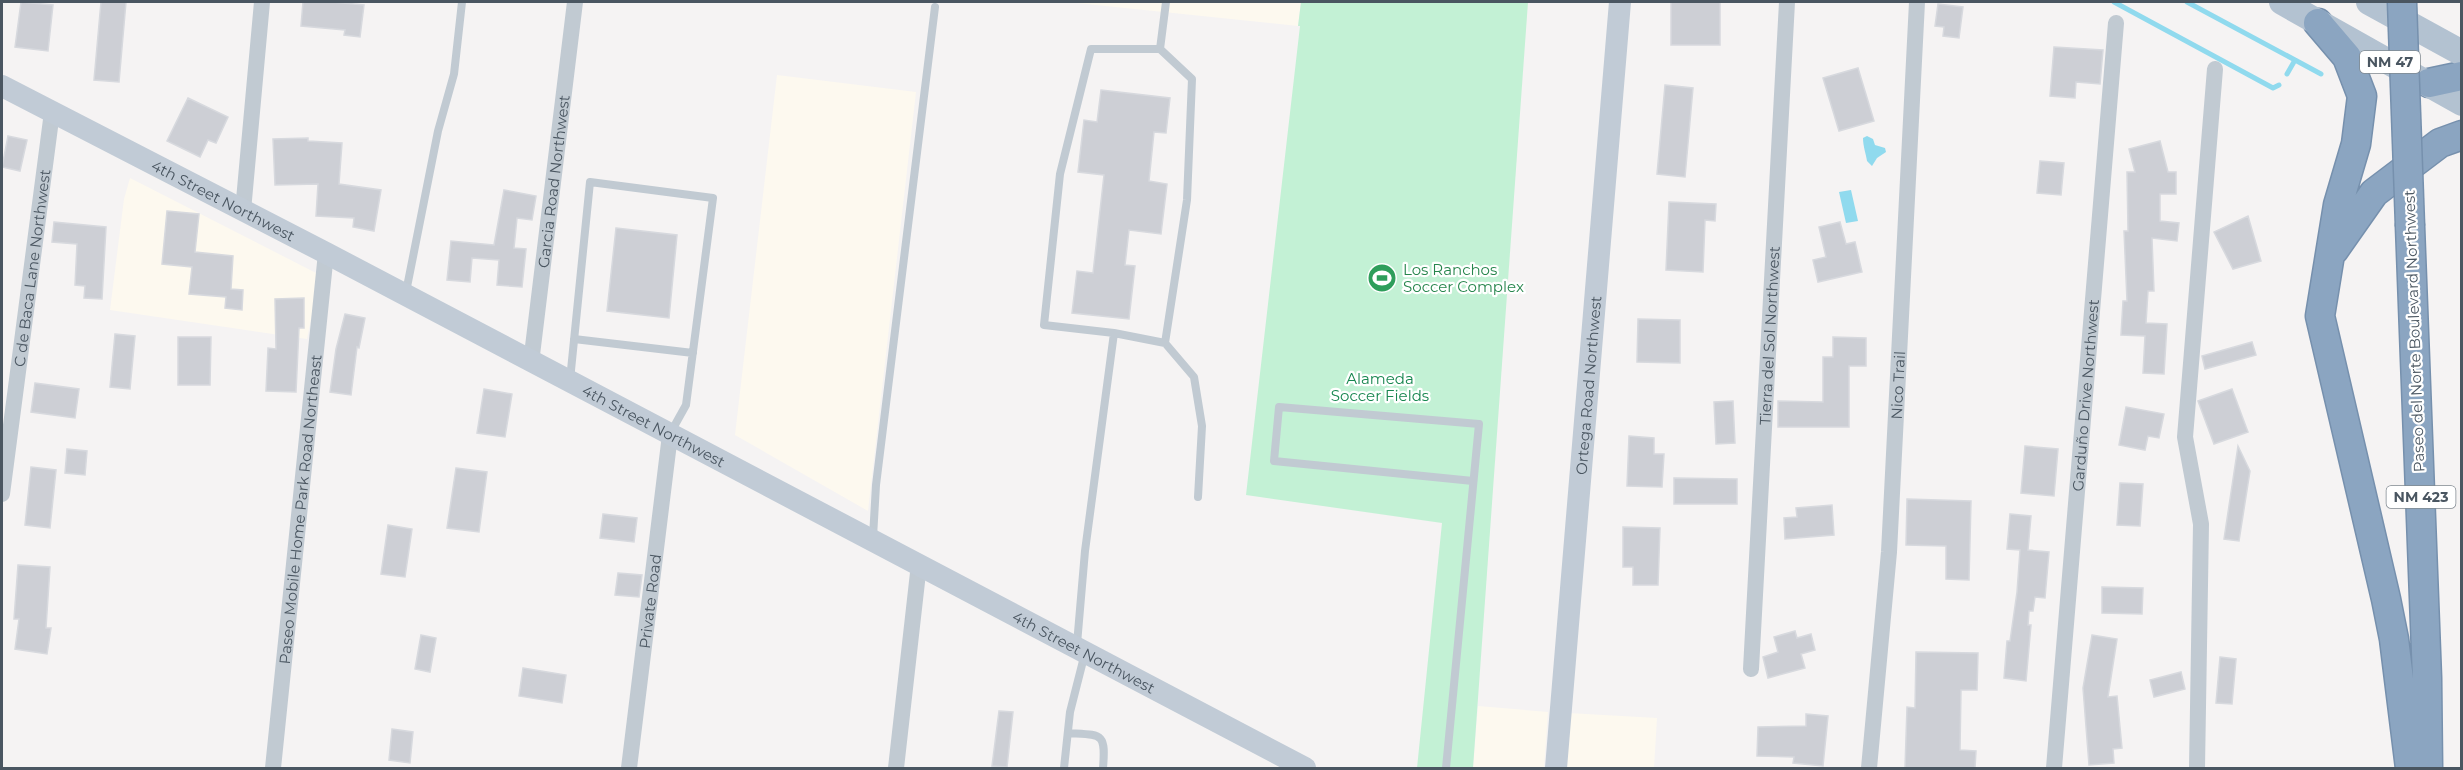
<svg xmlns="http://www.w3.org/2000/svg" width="2463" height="770" viewBox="0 0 2463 770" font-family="Montserrat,sans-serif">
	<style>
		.commercial { fill: #fdf9ef }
		.green { fill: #c3f1d5 }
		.water { fill: #90daee }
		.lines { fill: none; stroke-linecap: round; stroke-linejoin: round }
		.stream { stroke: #90daee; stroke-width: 5 }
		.building { fill: #cdcfd5; stroke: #d7d9de; stroke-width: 1.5 }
		.highway-casing { stroke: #7690ad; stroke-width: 31 }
		.lane { stroke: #c1cad2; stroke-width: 8 }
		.street { stroke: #c1cad2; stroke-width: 16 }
		.secondary { stroke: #c1cbd6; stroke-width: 22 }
		.primary { stroke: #b3c2d1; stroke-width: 26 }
		.highway { stroke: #8ba5c1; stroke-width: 28 }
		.highway-bridge-casing { stroke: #7690ad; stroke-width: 31; stroke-linecap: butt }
		.highway-bridge { stroke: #8ba5c1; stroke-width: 28 }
		.labels { text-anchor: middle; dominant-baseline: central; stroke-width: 4.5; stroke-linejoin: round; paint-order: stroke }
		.shield { fill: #fff; stroke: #808990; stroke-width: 1.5 }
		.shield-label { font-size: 14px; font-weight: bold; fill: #4a5661 }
		.street-label { font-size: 15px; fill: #4a5661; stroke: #fff }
		.leisure-label { font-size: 15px; fill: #27864d; stroke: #fff; text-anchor: start }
		.park-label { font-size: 15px; fill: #17864f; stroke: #fff }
	</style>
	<rect width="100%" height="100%" fill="#f5f3f3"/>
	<!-- commercial -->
	<path class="commercial" d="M1067,2H1301L1298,26Z
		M777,75L916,92L868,511L735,435Z
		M130,178L320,275L307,339L110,310L124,199Z
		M1478,706L1548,712L1544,768H1473Z
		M1568,713L1657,718L1654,768H1564Z"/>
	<!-- green -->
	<path class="green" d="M1301,2H1528L1473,768H1417L1442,523L1246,495L1300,26H1298Z"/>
	<!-- water -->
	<path class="water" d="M1867,136L1873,139L1875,145L1885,148L1886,152L1877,158L1872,166L1867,161C1866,154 1863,146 1863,138Z
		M1851,190L1858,221L1846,223L1839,192Z"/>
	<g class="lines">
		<!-- stream -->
		<path class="stream" d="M2114,2L2273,88L2279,85
			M2187,2L2321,74
			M2287,74L2295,60"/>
	</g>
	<!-- building -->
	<path class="building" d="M21,2L53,5L48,51L15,47Z
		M101,2H126L119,82L94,80Z
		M303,2H333L364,5L360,37L344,35L345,30L301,26Z
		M1671,2H1720V45H1671Z
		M1938,4L1963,7L1959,38L1943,36L1944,27L1935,26Z
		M2054,47L2103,50L2100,84L2076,82L2075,98L2050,96Z
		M1858,68L1874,121L1839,131L1823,78Z
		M1665,85L1693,88L1685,177L1657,174Z
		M1101,90L1170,98L1166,133L1154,132L1149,181L1167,184L1161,234L1129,230L1125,265L1135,266L1129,319L1072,313L1077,271L1093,273L1104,175L1078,172L1084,120L1097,122Z
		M188,98L228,117L216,143L208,140L200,157L167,141Z
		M8,136L27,140L20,171L2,167Z
		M308,138V141L342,143L339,184L381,190L374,231L353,227L354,218L316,216L318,184L275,185L273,139Z
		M2160,141L2168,172H2176V194H2160V221L2179,223L2177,241L2152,238L2154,291H2148L2146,323L2167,324L2164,374L2143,373L2145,336L2121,335L2123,301H2127L2124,231H2128L2127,172H2135L2129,149Z
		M2040,161L2064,163L2061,195L2037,193Z
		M504,190L536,196L532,220L517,218L514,248L526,249L522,287L497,285L499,260L472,258L470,282L447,280L451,241L494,245Z
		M1669,202L1716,204L1715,221L1705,220L1703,272L1666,270Z
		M167,211L199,214L195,252L233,256L231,289L243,290L242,310L225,308L226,297L189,294L192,267L162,264Z
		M2248,216L2261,261L2233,269L2214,232Z
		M54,222L106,227L102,299L84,298L85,286L75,285L77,244L52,242Z
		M1840,222L1846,244L1855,242L1862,272L1818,282L1813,260L1826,257L1819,227Z
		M616,228L677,235L669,318L607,311Z
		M304,298V328H299L296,392L266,391L268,348L276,349L275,299Z
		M345,314L365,318L359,348L357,347L351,395L330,392L336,349Z
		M1638,319L1680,320V363L1637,362Z
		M115,334L135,336L130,389L110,387Z
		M178,337H211L210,385H178Z
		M1833,337L1866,338V366H1849V427H1778V401L1823,402V357H1833Z
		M2252,342L2256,355L2205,369L2202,356Z
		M35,383L79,389L75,418L31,412Z
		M484,389L512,394L505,437L477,433Z
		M2232,389L2248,432L2214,444L2198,401Z
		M1733,401L1735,443L1716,444L1714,402Z
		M2126,407L2164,414L2159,438L2148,436L2145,450L2119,445Z
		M1629,436L1654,438V454H1664L1662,487L1627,486Z
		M2025,446L2058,449L2054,496L2021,493Z
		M2238,446L2250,471L2239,541L2224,539Z
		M67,449L87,451L85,475L65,473Z
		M31,467L56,470L50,528L25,525Z
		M456,468L487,472L479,532L447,528Z
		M1674,478L1737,479V504H1674Z
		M2120,483L2143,484L2140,526L2117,525Z
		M1907,499L1971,501L1969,580L1946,579V546L1906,545Z
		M1832,505L1834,535L1785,539L1784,518L1797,517L1796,508Z
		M603,514L637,518L634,542L600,538Z
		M2010,514L2031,516L2028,550L2049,552L2045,598L2035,597L2033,611H2029L2028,625H2031L2026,681L2004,678L2007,641H2010L2017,592L2020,550L2007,549Z
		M388,525L412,529L405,577L381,574Z
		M1623,527L1660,528L1658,585H1633V567H1623Z
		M18,565L50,567L46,628H51L47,654L15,649L19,619H14Z
		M618,573L642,575L639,597L615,595Z
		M2102,587L2143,588L2142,614L2102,613Z
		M1795,631L1797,638L1811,634L1815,650L1801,654L1805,668L1768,678L1763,657L1778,652L1774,637Z
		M421,635L436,638L430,672L415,669Z
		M2092,635L2117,639L2108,697L2117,696L2122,748L2113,749L2114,763L2089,765L2083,688Z
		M1916,652L1978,653L1977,690H1961L1960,750L1976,751L1975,768H1905L1907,707L1915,708Z
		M2220,657L2236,659L2232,704L2216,703Z
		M523,668L566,675L562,703L519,696Z
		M2181,672L2185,689L2154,697L2150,680Z
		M999,711L1013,712L1007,767L992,766Z
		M1806,714L1828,716L1823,766L1793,763L1794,757L1757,756L1758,727L1806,726Z
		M392,729L413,732L410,763L389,760Z"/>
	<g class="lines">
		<!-- highway casing -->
		<g class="highway-casing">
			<path id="highway" d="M2318,23L2347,57L2362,96L2356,144L2338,205L2320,316L2386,599L2394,639L2410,768
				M2429,83L2462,76
				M2410,226L2427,678L2428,768
				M2334,250L2374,193L2440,143L2462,135"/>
		</g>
		<!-- lane -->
		<path class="lane" d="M1091,49H1160L1192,79L1187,200L1165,343L1114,333L1044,325L1060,174Z
			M1160,49L1166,2
			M406,292L438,131L454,74L462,2
			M574,339L693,353
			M1165,343L1194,377L1202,426L1198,497
			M570,380L590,182L713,198L686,405L671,432
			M873,537L876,485L935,7
			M1077,644L1085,551L1114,333
			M1068,733C1102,735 1106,732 1103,768
			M1064,768L1070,712L1085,653
			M1446,768L1479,424L1279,407L1274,461L1473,481"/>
		<!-- street -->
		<g class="street">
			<path d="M243,211L262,2"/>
			<path id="s1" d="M531,363L575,2"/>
			<path id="s2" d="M2,494L52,112"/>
			<path id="s3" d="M1751,669L1787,2"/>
			<path id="s4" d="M273,768L326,253"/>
			<path id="s5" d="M629,768L670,435"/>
			<path d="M896,768L919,564"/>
			<path id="s6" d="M1869,768L1889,552L1917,2"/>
			<path id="s7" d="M2054,768L2116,23"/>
			<path d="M2197,768L2201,524L2185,437L2215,69"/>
		</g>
		<!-- secondary -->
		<g class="secondary">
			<path id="s8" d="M2,86L326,253L1305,768"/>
			<path id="s9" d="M1556,768L1620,2"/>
		</g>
		<!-- primary -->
		<path class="primary" d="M2282,2L2462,103
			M2369,2L2462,53"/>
		<!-- highway -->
		<use href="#highway" class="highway"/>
		<!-- highway-bridge casing -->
		<g class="highway-bridge-casing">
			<path id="highway-bridge" d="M2402,2L2410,226"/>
		</g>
		<!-- highway-bridge -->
		<use href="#highway-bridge" class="highway-bridge"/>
	</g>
	<!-- icons -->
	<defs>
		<g id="stadium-disc" transform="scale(1.5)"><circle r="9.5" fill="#2e9e5b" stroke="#fff"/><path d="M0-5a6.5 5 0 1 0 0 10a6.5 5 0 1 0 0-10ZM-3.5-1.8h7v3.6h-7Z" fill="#fff"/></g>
	</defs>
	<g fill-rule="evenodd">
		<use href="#stadium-disc" x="1382" y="278"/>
	</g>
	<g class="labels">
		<!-- shield labels -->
		<g class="shield">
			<rect x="2360" y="51" width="60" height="22" rx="4.5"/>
			<rect x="2386.5" y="486" width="69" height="22" rx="4.5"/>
		</g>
		<g class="shield-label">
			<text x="2390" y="62">NM 47</text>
			<text x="2421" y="497">NM 423</text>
		</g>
		<!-- street labels -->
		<g class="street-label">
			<text stroke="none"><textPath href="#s1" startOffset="183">Garcia Road Northwest</textPath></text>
			<text stroke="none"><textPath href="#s8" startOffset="249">4th Street Northwest</textPath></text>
			<text stroke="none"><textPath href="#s2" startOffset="228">C de Baca Lane Northwest</textPath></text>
			<text transform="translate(2414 331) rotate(-92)">Paseo del Norte Boulevard Northwest</text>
			<text stroke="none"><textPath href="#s3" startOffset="334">Tierra del Sol Northwest</textPath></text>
			<text stroke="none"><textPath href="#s9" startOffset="384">Ortega Road Northwest</textPath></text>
			<text stroke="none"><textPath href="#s6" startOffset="384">Nico Trail</textPath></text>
			<text stroke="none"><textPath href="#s7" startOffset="374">Garduño Drive Northwest</textPath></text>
			<text stroke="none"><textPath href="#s8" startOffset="735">4th Street Northwest</textPath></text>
			<text stroke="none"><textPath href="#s4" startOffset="260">Paseo Mobile Home Park Road Northeast</textPath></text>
			<text stroke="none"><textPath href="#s5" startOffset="168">Private Road</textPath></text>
			<text stroke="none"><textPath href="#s8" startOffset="1221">4th Street Northwest</textPath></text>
		</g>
		<!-- leisure labels -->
		<g class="leisure-label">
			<text x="1403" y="269">Los Ranchos<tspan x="1403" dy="17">Soccer Complex</tspan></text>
		</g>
		<!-- park labels -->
		<g class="park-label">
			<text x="1380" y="378">Alameda<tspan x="1380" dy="17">Soccer Fields</tspan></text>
		</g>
	</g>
	<!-- border -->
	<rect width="2463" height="770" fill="none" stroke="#4a5661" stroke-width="6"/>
</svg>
